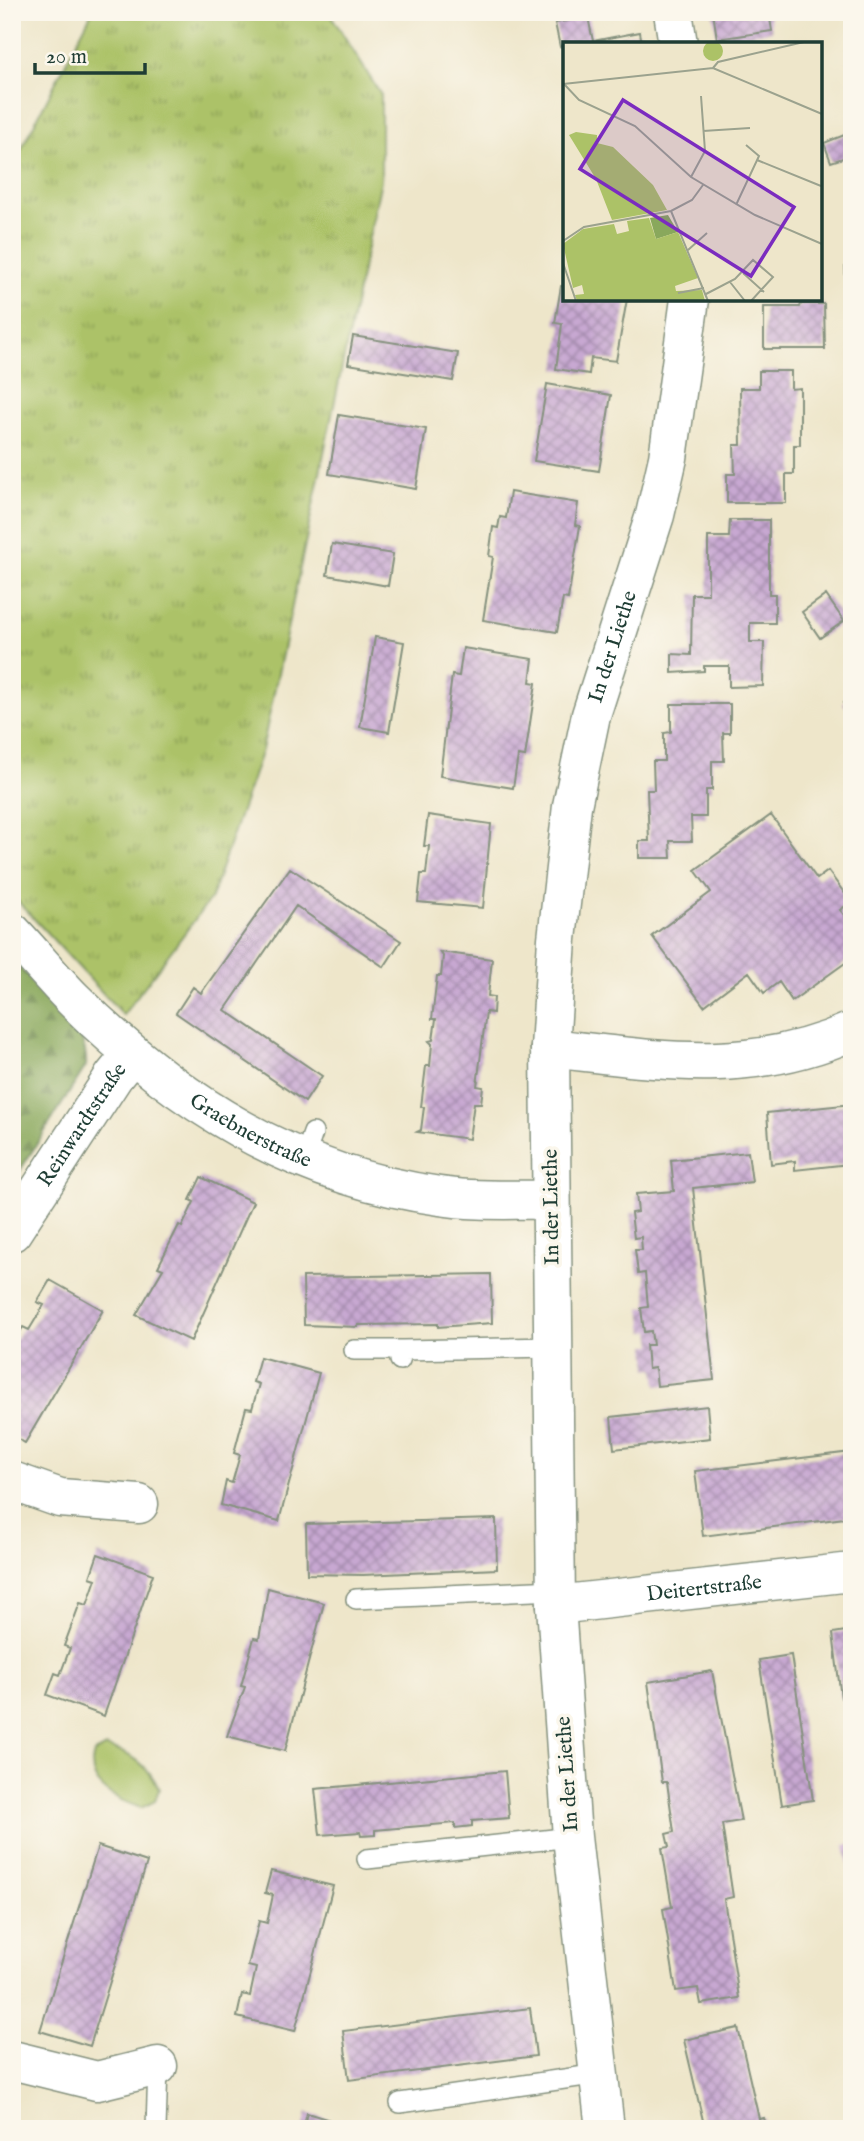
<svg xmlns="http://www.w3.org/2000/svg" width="864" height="2141" viewBox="0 0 864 2141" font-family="'IM FELL English',serif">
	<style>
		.grass { fill: url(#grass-tufts); stroke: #66804e; stroke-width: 2 }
		.forest { fill: url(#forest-firs); stroke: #547248; stroke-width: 2 }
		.park { fill: #acc267; stroke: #66804e; stroke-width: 2 }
		.building { fill: url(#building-cross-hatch) }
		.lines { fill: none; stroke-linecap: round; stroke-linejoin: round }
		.lane-casing { stroke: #86927f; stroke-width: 22 }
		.street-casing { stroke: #86927f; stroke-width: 41 }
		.lane { stroke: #fff; stroke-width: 19 }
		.street { stroke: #fff; stroke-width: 38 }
		.labels { text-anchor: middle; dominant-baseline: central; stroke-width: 7; stroke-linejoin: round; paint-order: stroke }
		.street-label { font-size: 21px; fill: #1f3d34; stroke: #fbf7ec }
		.inset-road { fill: none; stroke: #9ba28e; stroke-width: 2 }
		.view { fill: #7b2cbf; fill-opacity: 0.15; stroke: #7b2cbf; stroke-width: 3.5 }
		.inset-edge { fill: none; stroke: #1f3d34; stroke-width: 3.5 }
	</style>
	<defs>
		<pattern id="grass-tufts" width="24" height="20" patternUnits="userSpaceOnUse" patternTransform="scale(1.75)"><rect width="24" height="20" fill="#acc267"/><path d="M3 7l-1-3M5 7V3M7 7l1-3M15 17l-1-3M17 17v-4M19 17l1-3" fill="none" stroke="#8b9f56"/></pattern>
		<pattern id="forest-firs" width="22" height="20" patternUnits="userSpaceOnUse" patternTransform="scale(1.75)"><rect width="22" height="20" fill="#89a85c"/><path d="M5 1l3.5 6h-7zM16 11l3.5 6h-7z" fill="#6f8a4d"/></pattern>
		<pattern id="building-cross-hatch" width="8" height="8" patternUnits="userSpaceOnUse" patternTransform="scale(1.75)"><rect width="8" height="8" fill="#c8a8d2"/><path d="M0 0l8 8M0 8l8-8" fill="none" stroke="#a28aab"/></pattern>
	</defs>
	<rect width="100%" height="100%" fill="#fbf7ec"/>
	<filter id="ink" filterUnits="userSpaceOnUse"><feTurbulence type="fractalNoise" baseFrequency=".0143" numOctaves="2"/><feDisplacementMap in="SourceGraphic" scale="14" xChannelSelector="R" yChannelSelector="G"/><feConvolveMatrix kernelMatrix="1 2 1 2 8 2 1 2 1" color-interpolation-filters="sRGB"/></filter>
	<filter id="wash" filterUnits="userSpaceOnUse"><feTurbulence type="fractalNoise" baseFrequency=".00686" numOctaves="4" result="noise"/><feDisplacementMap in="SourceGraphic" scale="28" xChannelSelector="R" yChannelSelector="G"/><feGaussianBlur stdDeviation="1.57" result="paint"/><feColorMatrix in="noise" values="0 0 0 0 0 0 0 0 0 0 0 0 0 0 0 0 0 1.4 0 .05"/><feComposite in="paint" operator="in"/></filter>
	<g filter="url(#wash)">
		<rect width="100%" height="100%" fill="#eee6ca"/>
		<!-- grass -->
		<path class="grass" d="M92,12H329L381,95V180L262,750L211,898L123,1015L12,895V167Z"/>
		<!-- forest -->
		<path class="forest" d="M12,961C41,990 89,1022 86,1066L12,1183Z"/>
		<!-- park -->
		<path class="park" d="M106,1747C132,1754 147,1763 159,1789L155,1801L141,1808C115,1799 84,1785 94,1753Z"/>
		<g id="blocks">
			<!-- building -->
			<path class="building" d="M713,12H769L772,31L717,39Z
				M588,17L593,41L640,32L642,44H565L560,47L555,23Z
				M852,132V155L831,162L824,143Z
				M845,267H852V286H846Z
				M561,286H565V299H627L616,361L591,358L589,374L556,369L562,324L555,323Z
				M801,304H824L825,349H764V307H800Z
				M353,336L458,353L453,381L348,364Z
				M759,371H791V389L800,388V445H794V474H786V503H727V474H735L734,445H741L740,388H759Z
				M547,384L611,395L599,471L534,461Z
				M339,415L426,429L416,489L329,474Z
				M510,492L578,503L575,525L580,526L568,599L563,598L557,632L483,620L493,557L489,556L493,527L498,528L500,517L506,518Z
				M730,520H769V594H775V623H750V642H764L763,686L729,687V666H704V671L672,673V654L691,655L692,594H708V537H729Z
				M332,544L393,554L388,586L327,575Z
				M826,595L844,621L820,638L802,612Z
				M375,637L404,642L389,732L360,727Z
				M463,648L533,659L530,682L536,683L525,757L518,756L513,788L440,776L452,675L459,676Z
				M852,697V715L843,703Z
				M671,704H730V733H723L724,761H712V790H706V817H691L692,841H670L671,858H639V841H649L647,790H654L653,761H664V733L671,732Z
				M428,815L491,824L483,908L418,902L421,874H426L429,846H424Z
				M771,815L817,879L828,871L851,902L840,910L852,925V958L792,1001L779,982L764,993L749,972L704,1006L652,936L711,892L695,870Z
				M290,868L401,941L384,967L296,906L225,1010L322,1076L305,1102L176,1013L193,987L201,993Z
				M440,952L492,959L488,996L494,997L493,1013L486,1012L477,1086L483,1087L481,1103H474L469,1139L417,1132L421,1130L424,1107H421L426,1066H430L432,1044L429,1041L433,1040L436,1019H432L437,976H441L443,956Z
				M852,1104L849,1164L795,1170V1161L771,1164L767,1113Z
				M748,1152L752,1182L693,1188L714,1380L657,1386L655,1368L648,1369L646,1345H653L651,1331L644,1332L641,1308L648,1307L645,1273L638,1274L636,1257L635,1250H642L641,1237L634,1238L631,1213L638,1212L636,1194L674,1191L671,1160Z
				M201,1177L253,1202L191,1341L136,1315L163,1269L158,1267L179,1225L182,1227L194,1202L190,1200Z
				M491,1274L492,1323L438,1327V1324L358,1325V1327L304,1325L303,1277Z
				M50,1280L103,1310L25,1443L12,1435V1344L23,1327L29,1330L44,1305L37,1302Z
				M260,1357L319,1373L279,1521L221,1505L226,1481L232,1483L240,1455L234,1453L246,1408L252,1409L259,1384L253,1382Z
				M707,1406L710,1438L614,1449L611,1417Z
				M852,1452V1517L703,1536L695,1471Z
				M496,1519L497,1569L363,1575L307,1574L306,1524Z
				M98,1554L153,1574L104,1716L47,1695L55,1673L60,1675L70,1648L64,1646L80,1603L87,1605L96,1579L90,1577Z
				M268,1588L324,1603L285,1751L227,1736L245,1687L241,1686L254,1638L259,1639Z
				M852,1630V1697L841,1698L833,1633Z
				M791,1655L813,1800L782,1805L759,1660Z
				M712,1671L741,1821L722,1824L733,1897L724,1899L739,1998L701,2004L698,1988L676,1991L663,1909L672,1907L662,1848L669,1847L666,1834L674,1832L667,1782H662L648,1682Z
				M505,1771L509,1818L472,1821V1826L455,1828V1823L375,1830V1835L361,1836L360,1832L320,1835L315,1789Z
				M852,1844V1877H850L845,1845Z
				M98,1846L147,1862L90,2046L40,2031Z
				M271,1871L333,1886L295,2031L237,2017L242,1994L250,1996L256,1968L248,1966L259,1921L267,1923L273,1895L265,1893Z
				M530,2008L536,2056L349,2080L343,2031Z
				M738,2028L759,2119L764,2118L767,2129H705L684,2040Z
				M307,2113L356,2128V2129H303Z"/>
		</g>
	</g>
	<g filter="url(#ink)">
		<use href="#blocks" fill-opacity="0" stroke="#86927f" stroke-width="2"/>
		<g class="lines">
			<!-- lane casing -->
			<g class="lane-casing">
				<path id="lane" d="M303,1162L313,1133
					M354,1350H403
					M400,1360L403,1350L555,1347
					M356,1599L556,1590
					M367,1859L572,1837
					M400,2103L599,2074
					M156,2129L158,2066"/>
			</g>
			<!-- street casing -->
			<g class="street-casing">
				<g id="street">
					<path d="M673,12L678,44"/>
					<path id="s1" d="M12,932C33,954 52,978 73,999C176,1102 294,1176 440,1196C476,1202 515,1199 551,1200"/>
					<path d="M550,1048C658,1060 748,1077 852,1031"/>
					<path id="s2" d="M12,1232L114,1076L132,1054"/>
					<path d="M12,1481L60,1498L139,1504"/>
					<path id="s3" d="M556,1605L852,1572"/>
					<path d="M12,2060L97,2081L158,2066"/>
					<path id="s4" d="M605,2129L572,1837L556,1605L550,1048L557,939L572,806L591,715L655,515L668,458L690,299"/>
				</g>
			</g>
			<!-- lane -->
			<use href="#lane" class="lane"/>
			<!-- street -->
			<use href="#street" class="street"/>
		</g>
	</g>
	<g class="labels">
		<!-- street labels -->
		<g class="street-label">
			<text stroke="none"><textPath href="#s4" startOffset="1491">In der Liethe</textPath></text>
			<text stroke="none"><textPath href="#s2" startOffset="128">Reinwardtstraße</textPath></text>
			<text stroke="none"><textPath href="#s1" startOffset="313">Graebnerstraße</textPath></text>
			<text transform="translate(552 1207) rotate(-91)">In der Liethe</text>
			<text stroke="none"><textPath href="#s3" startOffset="149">Deitertstraße</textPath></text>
			<text transform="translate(568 1774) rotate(-94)">In der Liethe</text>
		</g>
	</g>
	<!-- overview -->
	<g transform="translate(563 42)">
		<rect width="259" height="259" fill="#eee6ca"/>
		<path d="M13,90L34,93V101L50,105L90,143L104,168L49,178L33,137L6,93Z" fill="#acc267"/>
		<path d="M105,173L115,190L93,197L87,176Z" fill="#89a85c"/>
		<path d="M140 9a10 10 0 1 1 20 0a10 10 0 1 1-20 0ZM86,176L93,197L115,190L135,236L112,244L113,249L139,248L142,259H14L12,253L21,252L19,243L10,246L0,202L20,187L51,182L54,192L66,189L64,179Z" fill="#acc267"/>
		<path class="inset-road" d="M150,26L155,20L241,0M0,42L150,26L259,72M1,42L16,58L72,84L128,135L192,173L259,202M140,89L187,86M194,118L258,144M128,135L142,109L138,54M173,163L196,114L183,103M108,169L145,259M0,199L21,185L108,169L129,158L140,143M125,208L144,191M0,221L13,259M180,231L201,250M167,240L182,259M115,251L141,246M143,252L172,237L190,218L210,235L188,259"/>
		<path class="view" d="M60,58L231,165L188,234L17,127Z"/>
		<rect width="259" height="259" class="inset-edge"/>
	</g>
	<!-- margin -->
	<rect width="864" height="2141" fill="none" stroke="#fbf7ec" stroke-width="42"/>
	<!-- scale -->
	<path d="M35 63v10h110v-10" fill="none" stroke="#1f3d34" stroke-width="3.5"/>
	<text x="46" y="63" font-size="21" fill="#1f3d34" stroke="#fbf7ec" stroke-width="5" paint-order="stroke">20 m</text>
</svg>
